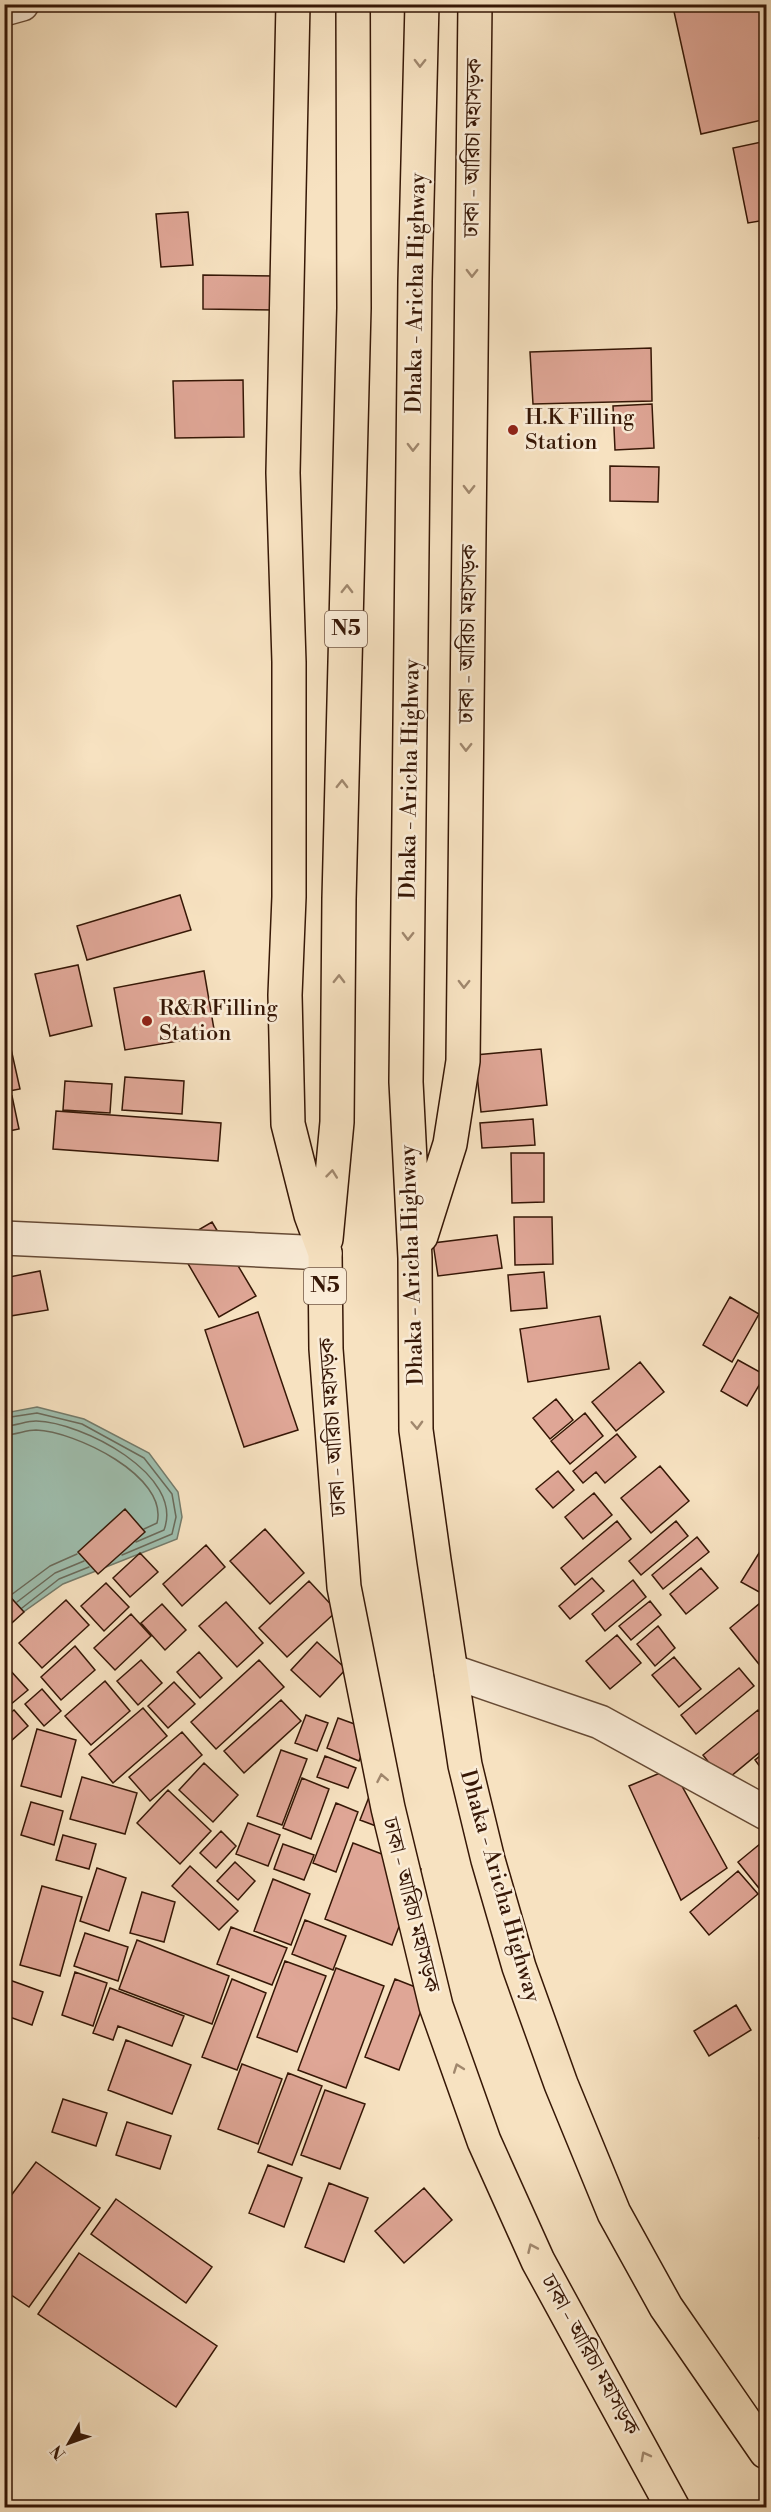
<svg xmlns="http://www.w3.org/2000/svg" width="771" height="2512" viewBox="0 0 771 2512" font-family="'Libre Bodoni','Noto Serif Bengali',serif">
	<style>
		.water { fill: #9ebeae; stroke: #747b6b; stroke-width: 1.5 }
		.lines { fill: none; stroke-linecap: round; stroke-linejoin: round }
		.shore { stroke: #6a6a5a; stroke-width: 1.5 }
		.building { fill: #dfa696; stroke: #361706; stroke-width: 1.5 }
		.minor-casing { stroke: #664a35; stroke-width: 36 }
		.trunk-casing { stroke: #361706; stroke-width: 36 }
		.minor { stroke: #faecd7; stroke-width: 33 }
		.trunk { stroke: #f7e2c1; stroke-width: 33 }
		.oneway { stroke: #a0876d }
		.poi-dot { fill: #8f2418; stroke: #faecd7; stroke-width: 2 }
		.labels { text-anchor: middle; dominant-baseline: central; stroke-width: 5; stroke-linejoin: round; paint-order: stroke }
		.shield { fill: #faecd7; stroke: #715745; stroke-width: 1.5 }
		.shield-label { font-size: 21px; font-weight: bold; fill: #361706 }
		.street-label { font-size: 22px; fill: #361706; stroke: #faecd7 }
		.poi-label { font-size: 22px; fill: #361706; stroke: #faecd7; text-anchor: start }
	</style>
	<rect width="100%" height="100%" fill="#f7e2c1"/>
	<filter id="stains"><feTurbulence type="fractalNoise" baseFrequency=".00333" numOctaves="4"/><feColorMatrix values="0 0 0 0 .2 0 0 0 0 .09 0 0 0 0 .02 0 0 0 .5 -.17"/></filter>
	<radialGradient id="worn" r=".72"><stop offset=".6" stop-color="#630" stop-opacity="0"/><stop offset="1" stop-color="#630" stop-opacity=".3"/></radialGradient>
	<!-- water -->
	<path class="water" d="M37,1407L84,1419L149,1453L178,1492L182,1517L177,1539L63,1584L5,1625V1413Z"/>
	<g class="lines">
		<!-- shore -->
		<path class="shore" d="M4,1418L37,1413L82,1424L144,1458L172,1494L176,1517L172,1534L122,1555
			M4,1426C15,1426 26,1421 36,1421C82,1422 185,1475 164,1530L136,1542
			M4,1435C15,1435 26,1430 36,1430C74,1431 169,1476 157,1523L144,1529
			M11,1595L50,1566L77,1554
			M17,1602L55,1573L84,1561
			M22,1608L59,1579L89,1567"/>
	</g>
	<!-- building -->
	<path class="building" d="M686,4H766V119L701,134L673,7Z
		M766,141V220L748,223L733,148Z
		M188,212L193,265L161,267L156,214Z
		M203,275L276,276V310L203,309Z
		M651,348L652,401L533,404L530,352Z
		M243,380L244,437L175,438L173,381Z
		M652,404L654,448L615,450L613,406Z
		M610,466L659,467L658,502L610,501Z
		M180,895L191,930L87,960L77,926Z
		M78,965L92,1026L50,1036L35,974Z
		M204,971L215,1035L125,1050L114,988Z
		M7,1031L20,1089L4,1092V1032Z
		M541,1049L547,1105L481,1112L475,1055Z
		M125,1077L184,1081L182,1114L122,1110Z
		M65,1081L112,1084L110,1113L63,1110Z
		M12,1096L19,1129L4,1132V1098Z
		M56,1111L221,1123L218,1161L53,1149Z
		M533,1119L535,1145L482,1148L480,1123Z
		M511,1153H544V1202L512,1203Z
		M514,1217H552L553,1264L515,1265Z
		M212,1222L256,1296L219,1317L176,1243Z
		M497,1235L502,1268L438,1276L433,1243Z
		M40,1271L48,1310L4,1317V1278Z
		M544,1272L547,1308L511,1311L508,1275Z
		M730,1297L759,1314L732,1362L703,1345Z
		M258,1312L298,1430L244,1447L205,1330Z
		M600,1316L609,1369L528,1382L520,1329Z
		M738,1360L765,1375L747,1406L721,1391Z
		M640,1362L664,1392L616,1431L592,1402Z
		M556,1399L573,1420L550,1439L533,1418Z
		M585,1413L603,1436L570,1464L551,1441Z
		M617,1434L636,1457L605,1483L596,1472L583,1483L573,1471Z
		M660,1466L689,1501L651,1533L621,1498Z
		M558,1471L574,1490L553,1508L536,1489Z
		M594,1493L612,1515L583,1539L565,1517Z
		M125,1509L145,1532L98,1574L78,1552Z
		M617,1521L631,1539L575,1585L561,1568Z
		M676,1521L688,1536L641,1575L629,1561Z
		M265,1529L304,1573L270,1604L230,1561Z
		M697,1537L709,1552L663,1589L652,1575Z
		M206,1545L225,1567L182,1606L163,1584Z
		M764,1545L766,1546V1584L761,1593L741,1582Z
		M140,1553L158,1572L130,1597L113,1578Z
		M701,1568L718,1588L686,1614L670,1594Z
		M592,1578L604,1591L570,1619L559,1606Z
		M633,1580L646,1597L605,1631L592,1614Z
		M309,1581L337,1611L287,1657L259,1628Z
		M106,1583L129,1607L104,1631L81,1606Z
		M4,1590L24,1612L4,1630Z
		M766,1598V1673L730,1628Z
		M66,1600L89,1625L42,1668L19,1643Z
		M650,1601L661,1615L631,1640L619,1626Z
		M226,1602L263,1643L237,1667L199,1626Z
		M162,1604L186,1630L165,1650L141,1623Z
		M131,1614L151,1636L115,1670L94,1648Z
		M658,1626L675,1648L655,1666L637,1644Z
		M617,1635L641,1663L610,1689L586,1661Z
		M317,1642L346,1669L320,1697L291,1670Z
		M75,1646L95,1670L61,1700L41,1677Z
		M199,1652L222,1678L200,1698L177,1672Z
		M674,1657L701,1689L679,1707L652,1675Z
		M141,1660L162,1683L138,1705L117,1681Z
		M259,1660L284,1687L216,1749L191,1722Z
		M739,1668L754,1686L696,1734L681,1715Z
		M9,1669L28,1690L4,1710V1673Z
		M105,1681L130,1711L91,1745L65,1716Z
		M174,1682L195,1704L168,1728L148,1706Z
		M42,1689L61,1711L44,1726L25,1704Z
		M281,1700L301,1721L244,1773L224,1751Z
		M143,1708L167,1736L113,1783L89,1754Z
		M14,1710L28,1726L4,1747V1718Z
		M758,1710L766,1720V1747L724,1782L703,1755Z
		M306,1715L328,1723L317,1751L295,1743Z
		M338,1718L371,1730L359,1761L327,1748Z
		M37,1729L76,1740L61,1797L21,1786Z
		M182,1732L202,1755L150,1801L129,1777Z
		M281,1750L307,1759L282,1825L257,1816Z
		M766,1751V1775L755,1760Z
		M325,1756L356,1768L348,1788L317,1777Z
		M204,1763L238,1795L213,1822L179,1790Z
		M672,1768L727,1868L681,1900L629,1786Z
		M82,1777L137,1793L125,1834L70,1819Z
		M302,1778L329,1789L311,1839L283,1828Z
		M374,1784L384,1829L360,1820Z
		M168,1790L211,1831L180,1864L137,1823Z
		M31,1802L63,1811L54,1845L21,1835Z
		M336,1803L358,1812L336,1872L313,1863Z
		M4,1823L11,1825L4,1847Z
		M248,1823L280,1835L268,1866L236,1854Z
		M221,1831L236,1846L216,1868L200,1853Z
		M63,1835L96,1844L89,1869L56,1860Z
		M766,1839V1897L738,1862Z
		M353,1843L421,1869L392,1945L325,1919Z
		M283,1844L314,1855L304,1880L274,1869Z
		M235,1862L255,1881L238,1900L217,1881Z
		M190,1866L238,1911L219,1930L172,1886Z
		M97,1868L126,1878L109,1931L80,1921Z
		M738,1871L758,1894L709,1935L690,1912Z
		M273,1879L310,1894L291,1945L254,1931Z
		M42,1886L82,1897L60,1976L20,1965Z
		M142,1892L175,1902L164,1942L130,1933Z
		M305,1920L346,1936L333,1970L292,1954Z
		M231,1927L287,1948L272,1985L217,1964Z
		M85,1933L128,1947L118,1981L74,1966Z
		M137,1940L229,1976L212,2024L119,1989Z
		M285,1961L326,1976L297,2052L257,2037Z
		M336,1968L384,1986L346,2088L298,2070Z
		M75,1972L107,1983L93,2026L62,2015Z
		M4,1978L43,1992L32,2025L4,2015Z
		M232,1979L266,1993L237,2070L202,2057Z
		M395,1979L428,1992L399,2070L365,2057Z
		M110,1988L184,2016L172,2046L118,2026L113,2040L93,2033Z
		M736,2005L751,2030L709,2056L694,2031Z
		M126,2040L191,2065L172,2114L108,2090Z
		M242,2064L282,2079L258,2144L218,2129Z
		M288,2073L322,2086L292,2165L258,2152Z
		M325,2090L365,2104L340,2169L301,2155Z
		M63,2099L107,2113L96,2146L52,2132Z
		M127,2122L171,2136L160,2169L116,2155Z
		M766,2133V2151L759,2138Z
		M36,2162L100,2208L29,2307L4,2290V2205Z
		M268,2165L302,2178L284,2227L249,2213Z
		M329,2183L368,2198L344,2262L305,2247Z
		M424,2188L452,2220L404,2263L375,2231Z
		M116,2199L212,2267L186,2303L91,2234Z
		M79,2253L217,2346L176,2407L38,2314Z"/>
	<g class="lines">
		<!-- minor casing -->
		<g class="minor-casing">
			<path id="minor" d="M4,9L22,4
				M4,1238L325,1253
				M451,1671L600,1722L766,1813"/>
		</g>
		<!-- trunk casing -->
		<g class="trunk-casing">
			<path id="trunk" d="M293,4L283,473L289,662V897L285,995L288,1124L311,1215L325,1253L326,1349L344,1587L388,1808L436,2006L484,2141L538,2261L673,2508
				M422,4L415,281L406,1082L415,1258L416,1430L434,1560L465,1765L488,1860L519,1967L561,2084L614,2213L666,2307L766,2452
				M421,1236L450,1144L463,1061L475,4
				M326,1239L337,1122L339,899L354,308L353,4"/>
		</g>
		<!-- minor -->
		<use href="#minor" class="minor"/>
		<!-- trunk -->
		<use href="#trunk" class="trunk"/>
	</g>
	<!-- one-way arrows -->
	<defs><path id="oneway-chevron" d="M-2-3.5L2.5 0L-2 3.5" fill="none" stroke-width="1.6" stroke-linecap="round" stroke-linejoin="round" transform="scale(1.5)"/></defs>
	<g class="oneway">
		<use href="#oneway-chevron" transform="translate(420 63) rotate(91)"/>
		<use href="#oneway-chevron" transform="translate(472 273) rotate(91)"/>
		<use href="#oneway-chevron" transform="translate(413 447) rotate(91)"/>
		<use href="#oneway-chevron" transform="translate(469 489) rotate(91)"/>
		<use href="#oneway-chevron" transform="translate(347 589) rotate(-89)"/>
		<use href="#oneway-chevron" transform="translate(466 747) rotate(91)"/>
		<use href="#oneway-chevron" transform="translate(342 784) rotate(-89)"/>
		<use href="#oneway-chevron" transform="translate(408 936) rotate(91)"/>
		<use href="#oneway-chevron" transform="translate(339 979) rotate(-89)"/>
		<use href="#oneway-chevron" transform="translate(464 984) rotate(91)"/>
		<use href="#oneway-chevron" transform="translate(332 1174) rotate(-84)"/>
		<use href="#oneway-chevron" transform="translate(417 1425) rotate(88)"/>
		<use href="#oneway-chevron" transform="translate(382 1778) rotate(-101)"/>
		<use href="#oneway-chevron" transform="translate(458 2068) rotate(-110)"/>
		<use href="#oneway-chevron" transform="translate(532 2248) rotate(-114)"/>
		<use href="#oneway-chevron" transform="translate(645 2456) rotate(-118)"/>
	</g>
	<!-- markers -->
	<g class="poi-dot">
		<circle cx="513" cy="430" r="6"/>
		<circle cx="147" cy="1021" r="6"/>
	</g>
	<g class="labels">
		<!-- shield labels -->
		<g class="shield">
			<rect x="325" y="611" width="42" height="36" rx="4.5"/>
			<rect x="304" y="1268" width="42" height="36" rx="4.5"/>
		</g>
		<g class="shield-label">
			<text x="346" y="629">N5</text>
			<text x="325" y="1286">N5</text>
		</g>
		<!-- street labels -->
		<g class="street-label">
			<text transform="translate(473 148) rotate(-89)">ঢাকা - আরিচা মহাসড়ক</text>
			<text transform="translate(416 293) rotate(-89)">Dhaka - Aricha Highway</text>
			<text transform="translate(468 634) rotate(-89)">ঢাকা - আরিচা মহাসড়ক</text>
			<text transform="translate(410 779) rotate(-89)">Dhaka - Aricha Highway</text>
			<text transform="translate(412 1265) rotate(-92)">Dhaka - Aricha Highway</text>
			<text transform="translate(333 1427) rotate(-94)">ঢাকা - আরিচা মহাসড়ক</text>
			<text transform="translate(500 1886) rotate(74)">Dhaka - Aricha Highway</text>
			<text transform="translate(411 1905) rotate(76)">ঢাকা - আরিচা মহাসড়ক</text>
			<text transform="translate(590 2355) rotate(61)">ঢাকা - আরিচা মহাসড়ক</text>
		</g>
		<!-- poi labels -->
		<g class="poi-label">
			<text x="525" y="417">H.K Filling<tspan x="525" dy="25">Station</tspan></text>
			<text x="159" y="1008">R&amp;R Filling<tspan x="159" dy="25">Station</tspan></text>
		</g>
	</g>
	<!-- margin -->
	<rect width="771" height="2512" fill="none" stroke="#f7e2c1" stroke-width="24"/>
	<rect x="6" y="6" width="759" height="2500" fill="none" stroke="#361706" stroke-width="3"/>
	<rect x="12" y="12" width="747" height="2488" fill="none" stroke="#361706" stroke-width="1.5"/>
	<!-- north arrow -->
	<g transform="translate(69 2443) rotate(230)" stroke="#faecd7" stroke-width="4.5" paint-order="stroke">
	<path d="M0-4.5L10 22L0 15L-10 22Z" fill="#361706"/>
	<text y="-9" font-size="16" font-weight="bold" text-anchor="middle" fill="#361706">N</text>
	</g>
	<rect width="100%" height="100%" filter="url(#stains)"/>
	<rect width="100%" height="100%" fill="url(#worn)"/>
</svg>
